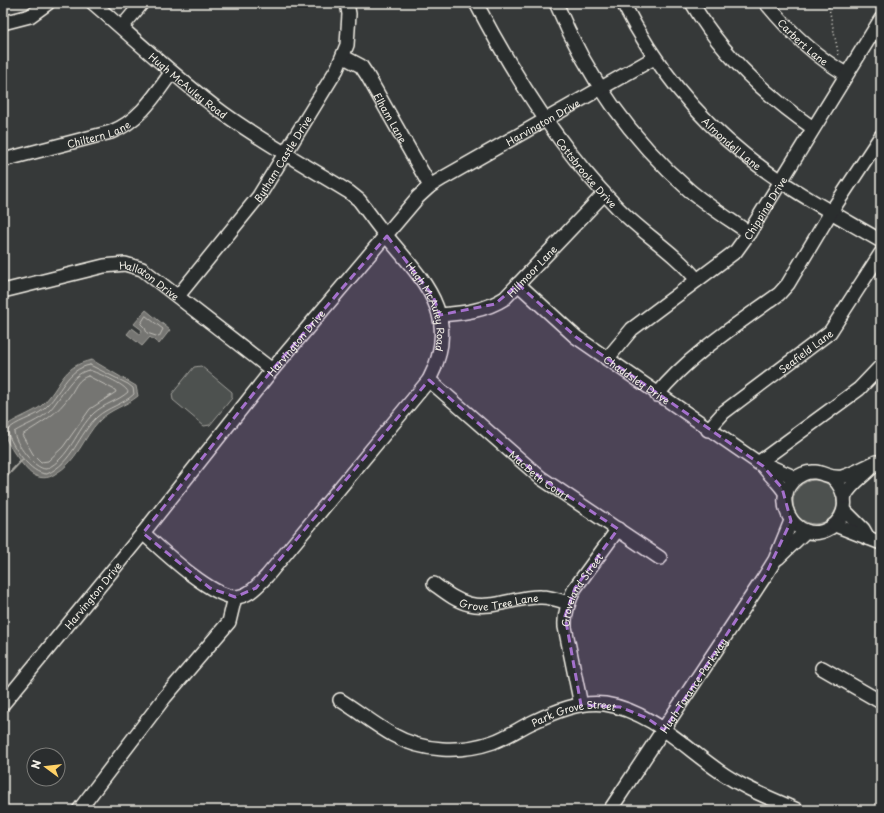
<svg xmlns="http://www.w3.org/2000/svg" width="884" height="813" viewBox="0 0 884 813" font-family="'Playpen Sans',sans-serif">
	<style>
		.green { fill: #4e514f; stroke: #a1a19c }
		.water { fill: #757572; stroke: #a8a7a1 }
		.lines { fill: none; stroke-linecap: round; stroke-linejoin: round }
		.shore { stroke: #c1bfb9; stroke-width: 1 }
		.stream { stroke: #a8a7a1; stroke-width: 2.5 }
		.minor-casing { stroke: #f4f1e8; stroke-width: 16 }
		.path { stroke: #f4f1e8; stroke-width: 1.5; stroke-dasharray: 1 3; stroke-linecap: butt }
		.minor { stroke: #2a2d2e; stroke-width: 13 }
		.marked { fill: #a571cd; fill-opacity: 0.2; stroke: #a571cd; stroke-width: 3; stroke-dasharray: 8 5; stroke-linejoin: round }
		.labels { text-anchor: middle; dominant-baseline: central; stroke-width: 3.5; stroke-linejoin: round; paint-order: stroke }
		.street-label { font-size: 10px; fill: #f4f1e8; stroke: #2a2d2e }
	</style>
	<rect width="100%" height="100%" fill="#363939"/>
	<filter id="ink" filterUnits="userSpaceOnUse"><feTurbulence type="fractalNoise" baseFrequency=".025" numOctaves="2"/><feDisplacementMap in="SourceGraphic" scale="8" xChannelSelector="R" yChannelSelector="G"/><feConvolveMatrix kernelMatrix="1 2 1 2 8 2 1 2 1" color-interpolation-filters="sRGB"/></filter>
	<g filter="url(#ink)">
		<!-- green -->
		<path class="green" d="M201,366L232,392V398L210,425L204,426L173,400L172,394L194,367Z
			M793 502a22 22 0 1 1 44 0a22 22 0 1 1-44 0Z"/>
		<!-- water -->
		<path class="water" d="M146,310L170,330L159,344L150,337L142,346L127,334L132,328L140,334L142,330L134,324Z
			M92,360L136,386L138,396C126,406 110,409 99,421C83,438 77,462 55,474C48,479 40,479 32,474C25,470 1,437 4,429C7,421 34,413 42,405C62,386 61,366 92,360Z"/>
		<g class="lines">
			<!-- shore -->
			<path class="shore" d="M146,316L163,329L159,337L147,333L145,328L141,324Z
				M90,365L128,384L133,388L134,394C124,404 108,407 97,417C78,435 73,462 47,474C30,474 12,446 7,431C15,421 34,418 44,409C61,394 66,369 90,365Z
				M89,370C98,373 125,384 128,392C118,401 104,404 94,413C76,430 70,458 46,469C34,469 15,443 14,432C25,425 39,421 49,411C61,399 71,373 89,370Z
				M88,376L115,390L116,392L90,409L63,447L48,461L41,462L33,454L22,435C42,422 57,415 71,394C76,386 78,379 88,376Z"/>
			<!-- stream -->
			<path class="stream" d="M3,480L22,460"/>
			<!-- minor casing -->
			<g class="minor-casing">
				<g id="minor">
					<path id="s1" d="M93,3C136,40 177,79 223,113C263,142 307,166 349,192L359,200C369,213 378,227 389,239C427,284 461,319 429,380L267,576C258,585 249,597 234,597C209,595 163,551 143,533"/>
					<path id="s2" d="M476,3C512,72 560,148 615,205C640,232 674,251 697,280"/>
					<path d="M556,3C586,75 631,139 689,190C708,206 729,219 749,233"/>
					<path id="s3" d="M623,3C653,62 693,114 745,155C787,189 835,214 881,241"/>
					<path d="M692,3C722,55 764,94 813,128"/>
					<path id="s4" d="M766,3C789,31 814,56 846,74"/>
					<path d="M3,23L30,16L48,3"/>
					<path d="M122,27L142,3"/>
					<path id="s5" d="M344,57L361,66L367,75L430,186"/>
					<path id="s6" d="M3,160L111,132C139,121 154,97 171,73"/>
					<path id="s7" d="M518,284L576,337L763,466C770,476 780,483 786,494"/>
					<path id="s8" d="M3,291L104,266L125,264L142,269L272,370"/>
					<path id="s9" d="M178,296L259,196L337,69L347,45L349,14L347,3"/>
					<path id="s10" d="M440,315C463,313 485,311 505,298L604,194"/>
					<path id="s11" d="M607,359L632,329L736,251L749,233L881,19"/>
					<path id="s12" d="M429,380L541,478L660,558"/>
					<path d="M657,395C688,356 739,323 779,294L788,284L831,212L881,136"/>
					<path id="s13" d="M708,430L724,412L830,332L881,253"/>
					<path d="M758,463L859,389L881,366"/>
					<path d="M763,466L771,467L796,478"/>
					<path d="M832,477C848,492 850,515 830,528C795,549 764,492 803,474C819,467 828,480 842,477C853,474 865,467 876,462"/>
					<path d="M845,496C851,483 865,476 874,465"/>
					<path d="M844,510L863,529L868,538"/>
					<path d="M835,525L881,543"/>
					<path d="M778,558L806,531"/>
					<path id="s14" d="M434,584C445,592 456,601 469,604C493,610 517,596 541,597C551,597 559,600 568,603"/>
					<path d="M822,668L881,702"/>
					<path id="s15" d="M340,700C358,711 375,725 393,735C423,752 461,753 493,742C507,737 520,728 533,722C556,711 580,701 605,704C650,711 683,746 719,771C743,788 770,798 797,810"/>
					<path id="s16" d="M3,704L143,533L272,370L418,197L430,186L443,178L654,58"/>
					<path id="s17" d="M581,705L565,627C564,613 569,600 575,588L618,529"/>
					<path d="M79,810L165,697L229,622L235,597"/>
					<path id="s18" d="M610,810L765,576L775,560L791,521"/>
				</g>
			</g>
			<!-- path -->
			<path class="path" d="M828,3L839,57"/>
			<!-- minor -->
			<use href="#minor" class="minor"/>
		</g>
	</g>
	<!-- marked area -->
	<path class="marked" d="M387,236L433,296L440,315L495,304L518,284L576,337L763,466L782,488L791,521L765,576L664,730L647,718L620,707L581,705L565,616L575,588L618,529L541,478L429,380L256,588L235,597L210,588L143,533L272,370Z"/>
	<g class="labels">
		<!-- street labels -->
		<g class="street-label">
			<text stroke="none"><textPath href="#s4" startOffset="54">Carbert Lane</textPath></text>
			<text stroke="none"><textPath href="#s1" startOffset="126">Hugh McAuley Road</textPath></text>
			<text stroke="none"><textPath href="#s5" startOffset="79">Elham Lane</textPath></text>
			<text stroke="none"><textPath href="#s16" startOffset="801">Harvington Drive</textPath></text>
			<text stroke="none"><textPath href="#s6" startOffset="99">Chiltern Lane</textPath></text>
			<text stroke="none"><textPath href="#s3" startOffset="179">Almondell Lane</textPath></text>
			<text stroke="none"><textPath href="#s9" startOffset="173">Bytham Castle Drive</textPath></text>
			<text stroke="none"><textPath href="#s2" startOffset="203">Cottsbrooke Drive</textPath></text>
			<text stroke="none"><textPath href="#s11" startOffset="221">Chipping Drive</textPath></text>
			<text stroke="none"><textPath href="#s10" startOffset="106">Hillmoor Lane</textPath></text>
			<text stroke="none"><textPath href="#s8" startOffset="154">Hallaton Drive</textPath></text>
			<text stroke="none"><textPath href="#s1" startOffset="461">Hugh McAuley Road</textPath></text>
			<text stroke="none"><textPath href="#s16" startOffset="465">Harvington Drive</textPath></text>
			<text stroke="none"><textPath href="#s13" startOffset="126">Seafield Lane</textPath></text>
			<text stroke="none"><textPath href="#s7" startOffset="153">Chaddsley Drive</textPath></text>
			<text stroke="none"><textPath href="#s12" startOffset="146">MacBeth Court</textPath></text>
			<text stroke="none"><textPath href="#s17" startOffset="121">Groveland Street</textPath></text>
			<text stroke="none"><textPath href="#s16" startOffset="141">Harvington Drive</textPath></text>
			<text stroke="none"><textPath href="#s14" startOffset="71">Grove Tree Lane</textPath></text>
			<text stroke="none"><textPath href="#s18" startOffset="150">Hugh Torance Parkway</textPath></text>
			<text stroke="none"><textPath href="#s15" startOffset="254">Park Grove Street</textPath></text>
		</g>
	</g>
	<!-- margin -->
	<rect width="884" height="813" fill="none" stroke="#2a2d2e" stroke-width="16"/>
	<rect x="8" y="8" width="868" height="797" fill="none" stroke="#f4f1e8" stroke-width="1.5" filter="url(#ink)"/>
	<!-- north arrow -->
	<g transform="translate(46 767) rotate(285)"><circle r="19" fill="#2a2d2e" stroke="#7b7b78"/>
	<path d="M0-3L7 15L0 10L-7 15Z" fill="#ffd166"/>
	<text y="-6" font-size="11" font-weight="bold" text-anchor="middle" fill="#f4f1e8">N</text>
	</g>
</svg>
